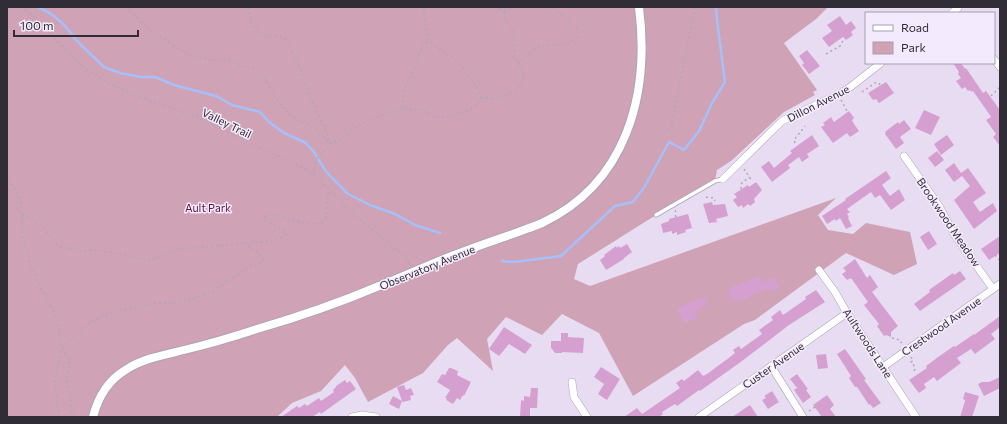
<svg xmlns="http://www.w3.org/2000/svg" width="1007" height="424" viewBox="0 0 1007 424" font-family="Commissioner,sans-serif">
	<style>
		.green { fill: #cfa2b5 }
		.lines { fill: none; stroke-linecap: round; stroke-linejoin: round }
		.stream { stroke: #a6c0fb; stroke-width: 2.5 }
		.building { fill: #d5a0d0 }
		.service-casing { stroke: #aea2b8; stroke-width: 5 }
		.minor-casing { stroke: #aea2b8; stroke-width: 8 }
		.tertiary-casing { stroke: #aea2b8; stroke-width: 10 }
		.path { stroke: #b1a7ba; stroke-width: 1.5; stroke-dasharray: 2 3; stroke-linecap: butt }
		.service { stroke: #fff; stroke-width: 3.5 }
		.minor { stroke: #fff; stroke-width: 7 }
		.tertiary { stroke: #fff; stroke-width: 8 }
		.labels { text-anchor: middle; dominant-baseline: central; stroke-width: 3; stroke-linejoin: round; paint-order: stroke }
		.street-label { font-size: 11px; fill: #312d36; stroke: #f4eafd }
		.park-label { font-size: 11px; fill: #60123e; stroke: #f4eafd }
	</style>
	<rect width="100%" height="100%" fill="#e8dcf3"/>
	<!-- green -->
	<path class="green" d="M7,7H828L816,19L784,43L817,90L813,92L815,95L784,112L731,161L717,170L715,181L656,215L578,264L574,279L590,286L836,198L818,215L828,230L853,234L866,223L910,232L917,264L894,275L846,253L755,320L744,324L633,396L599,333L562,314L542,335L506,317L487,339L493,371L457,338L448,345L423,373L368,402L355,378L345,365L321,391L292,403L277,417H7Z"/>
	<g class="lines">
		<!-- stream -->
		<path class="stream" d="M37,7C52,12 67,26 75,39L104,67L120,73L140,77H155L174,85L216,96L232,105L260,112L269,122L284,133L306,143L314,152L325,170L333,179L348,194L370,205L395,214L415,225L440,233
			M502,261L514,262L561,256L615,206L633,202L645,186L669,142L684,150L699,131L712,103L725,82L717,20L716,7"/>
	</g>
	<!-- building -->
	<path class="building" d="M840,16L846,25L851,21L856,28L851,32L853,35L846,40L843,37L829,47L822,38L832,31L827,25Z
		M807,50L820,66L809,74L802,65L804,63L799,56Z
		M953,63H961L965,69L966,68L983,93L986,91L1000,110V146L993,137L996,134L986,120L991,117L985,108L973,91L971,92L970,90L968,91L965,87L962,89L956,81L961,78L958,74L959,72Z
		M886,82L894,93L879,103L876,99L873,100L868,93Z
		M924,110L940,117L931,135L915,128Z
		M849,111L854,118L852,120L854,124L859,131L850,137L847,133L833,143L821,127L825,125L823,123L831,117L834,122Z
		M904,120L911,129L900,137L904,143L896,149L885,134L886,131L898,122L899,124Z
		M812,135L819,146L807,154L809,157L802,162L799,157L788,165L790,168L772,182L761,167L769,161L774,168L792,153L790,151Z
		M947,135L954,145L941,155L934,144Z
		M937,151L944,160L935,167L928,158Z
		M954,163L961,173L968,168L986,193L973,202L980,212L993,203L997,211L974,229L954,200L970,186L962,176L954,182L945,170Z
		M886,171L891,178L882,185L890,196L899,189L905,200L891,210L880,195L875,198L871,192L847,209L850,212L847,214L849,217L848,218L852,226L846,229L840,218L836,221L835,219L827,224L822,216L846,200L845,199Z
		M756,182L762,190L754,199L755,202L750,206L748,204L743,208L742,205L738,207L733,200L737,197L734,194L748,185L749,187Z
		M712,202L713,205L725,204L728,216L716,219L717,222L709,223L703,204Z
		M688,214L692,228L685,230L686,232L677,235V232L672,234V231L663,233L661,224L669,221V219Z
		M929,231L937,244L928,250L920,237Z
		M1000,236V253L989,260L981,249Z
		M627,244L632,252L624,258V259L606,270L600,260L605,256L604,255L616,246L617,248L619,246L620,248Z
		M855,259L867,278L870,275L878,287L872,292L898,326L891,332V337L886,335L884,336L877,326L879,324L864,305L868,302L851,278L847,280L842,274L846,271L843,268Z
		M960,271L966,279L920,311L914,304L930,292L929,290L953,273L954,275Z
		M760,276L763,282L775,277L779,288L769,292L767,289L750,296L751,297L733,302L727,289Z
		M816,290L825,302L789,325L742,361L700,391L699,390L677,406L675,404L662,412L663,414L659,417H624L637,408L642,414L680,388L676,383L682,379L684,381L698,370L703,376L707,374L730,357L735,353L733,350L739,346L741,349L762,334L759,330L773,320L771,317L780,310L783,315L806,299L805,297Z
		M703,297L707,305L700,307L701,310L695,312L697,318L684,323L677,308Z
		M1000,316V327L991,334L995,339L975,354L971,349L957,358L961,363L937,381L934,377L924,384L926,388L919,393L909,380L927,368L926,366L938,357L954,346L955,347L974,334V335Z
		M504,327L532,345L525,354L509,344L499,356L489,349Z
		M561,333H568V337L584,338L583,353L562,352V353H555L551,348V341H561Z
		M845,349L866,379L864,380L881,403L873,408L870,404L869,405L857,387H855L849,378L851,376L837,354Z
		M826,354L828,368L818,369L816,355Z
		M601,367L620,379L607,400L598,394L604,384L594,377Z
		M449,368H451L458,371L457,375L471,382L464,396L463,395L460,400L457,398L453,404L446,400L447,398H445L450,390L437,382L442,374L445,375Z
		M797,374L808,389L806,390L811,397L803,403L794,390L797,388L790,379Z
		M1000,377V388L984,396L978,384L982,382H989Z
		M345,380L347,383L350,381L356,389L321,414L320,412L312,417H281L297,406L299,408L305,404L307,406L319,398L321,401L334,392L333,390L336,387V386Z
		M404,385L406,390L411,388L414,395L410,396L411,400L403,402L402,401L399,409L389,404L393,396L402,401L397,387Z
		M531,388H538L537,408H530V417H520L521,400L524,401V396L530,397Z
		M772,391L779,402L768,409L762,400L766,398L764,396Z
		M965,392L979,396L972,417H960L965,401V400L963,399Z
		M827,395L834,405L830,409L836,417H822L813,405Z
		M750,405L758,417H732Z"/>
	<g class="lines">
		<!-- service casing -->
		<g class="service-casing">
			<path id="service" d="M656,215L715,181L723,179"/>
		</g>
		<!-- minor casing -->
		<g class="minor-casing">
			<path id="minor" d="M952,13L958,8
				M994,59L1000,67
				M904,156L939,206L954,234L993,289
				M723,179L782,121L841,93L849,88L881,63
				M819,270L835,292L847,313L916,417
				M771,366L803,417
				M883,367L1000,284
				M572,382L574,397L587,417
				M352,417L362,415L376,417
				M699,417L847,313"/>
		</g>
		<!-- tertiary casing -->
		<g class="tertiary-casing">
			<path id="tertiary" d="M93,417C98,397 108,380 127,369C144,358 165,355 184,350C209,344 233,337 257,329C298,317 339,303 379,286C403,277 426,266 449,257C470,249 492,241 513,234C523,230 533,227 542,223C627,183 650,94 639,7"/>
		</g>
		<!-- path -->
		<path class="path" d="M22,7L32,15L82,66L107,82L133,94L209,122L249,143L290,161L314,174L349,210L405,257L410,265
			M126,7L148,29L169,42L178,49L194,56L212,60L223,59L245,67L252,68L263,76L274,95L287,113L300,121L313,127L331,144C319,158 315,154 314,174
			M248,7L252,25L261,33L268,36H280L287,40L301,71L308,93L323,124L331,144L347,135L354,128L375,117L395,111L403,107L410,110L421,109L430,115L440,118L465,112L478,104L481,97C479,87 462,66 454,59C448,54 437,50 431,43C423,33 427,18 423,7
			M494,7L504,10L515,7
			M826,54L840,46L844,39
			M518,63C525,57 532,49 542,46C554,43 579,48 578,29L553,7
			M938,63H939
			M862,92L875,83H879L880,85
			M991,96L1000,87
			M481,97C492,100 498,98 508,94C536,81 519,73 514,54C513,46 515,37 512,29C508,20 503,24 505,10
			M841,100L847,111
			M403,107V92L417,64L419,53L423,46L430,39
			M663,132L671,128L695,7
			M795,143L794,140L805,126
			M744,169L752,181
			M7,175L10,183L18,194L21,203L22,236L30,262L38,282L57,319L62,349L68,357L70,366L66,377L71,399V411L75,417
			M741,189V184L749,177
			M706,197L714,198L715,201
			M22,215L32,219L43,228L59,246L81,251L93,250L116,253L147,260L156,259L178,249L273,241L281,238L285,235V231L265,221L264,218C274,210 287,219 297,221C305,223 312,224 319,224L325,219L329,189
			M676,217L675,214L676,209
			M995,255L1000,261
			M892,338L900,340L902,344
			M911,357L913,361L911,362L915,367L914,373
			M809,411L815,407
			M59,417L55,383L57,369L62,349L76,334L99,317L115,312L153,303H176L195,298L212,291L252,265L259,264L263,261L260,254L244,243"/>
		<!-- service -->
		<use href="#service" class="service"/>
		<!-- minor -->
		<use href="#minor" class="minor"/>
		<!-- tertiary -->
		<use href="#tertiary" class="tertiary"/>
	</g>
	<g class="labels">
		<!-- street labels -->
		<g class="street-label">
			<text transform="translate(818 103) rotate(-27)">Dillon Avenue</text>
			<text transform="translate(227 123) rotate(26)">Valley Trail</text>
			<text transform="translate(949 222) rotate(56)">Brookwood Meadow</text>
			<text transform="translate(427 267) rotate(-22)">Observatory Avenue</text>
			<text transform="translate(941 326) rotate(-35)">Crestwood Avenue</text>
			<text transform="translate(868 343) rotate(57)">Aultwoods Lane</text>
			<text transform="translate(773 365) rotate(-35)">Custer Avenue</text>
		</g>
		<!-- park labels -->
		<g class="park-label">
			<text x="208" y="207">Ault Park</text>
		</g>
	</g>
	<!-- border -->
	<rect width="1007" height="424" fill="none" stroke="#312d36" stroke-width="16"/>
	<!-- legend -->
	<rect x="865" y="12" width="130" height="52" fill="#f4eafd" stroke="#a69ead"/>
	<rect x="873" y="25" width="20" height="6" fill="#ffffff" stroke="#a69ead"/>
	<text x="901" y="32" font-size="12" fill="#312d36">Road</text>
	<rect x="873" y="42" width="20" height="12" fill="#cfa2b5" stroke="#a69ead"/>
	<text x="901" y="52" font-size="12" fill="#312d36">Park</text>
	<!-- scale -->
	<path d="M14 30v6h124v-6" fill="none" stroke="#312d36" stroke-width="2"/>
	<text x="20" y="30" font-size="12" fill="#312d36" stroke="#f4eafd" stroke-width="3" paint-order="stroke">100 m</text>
</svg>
